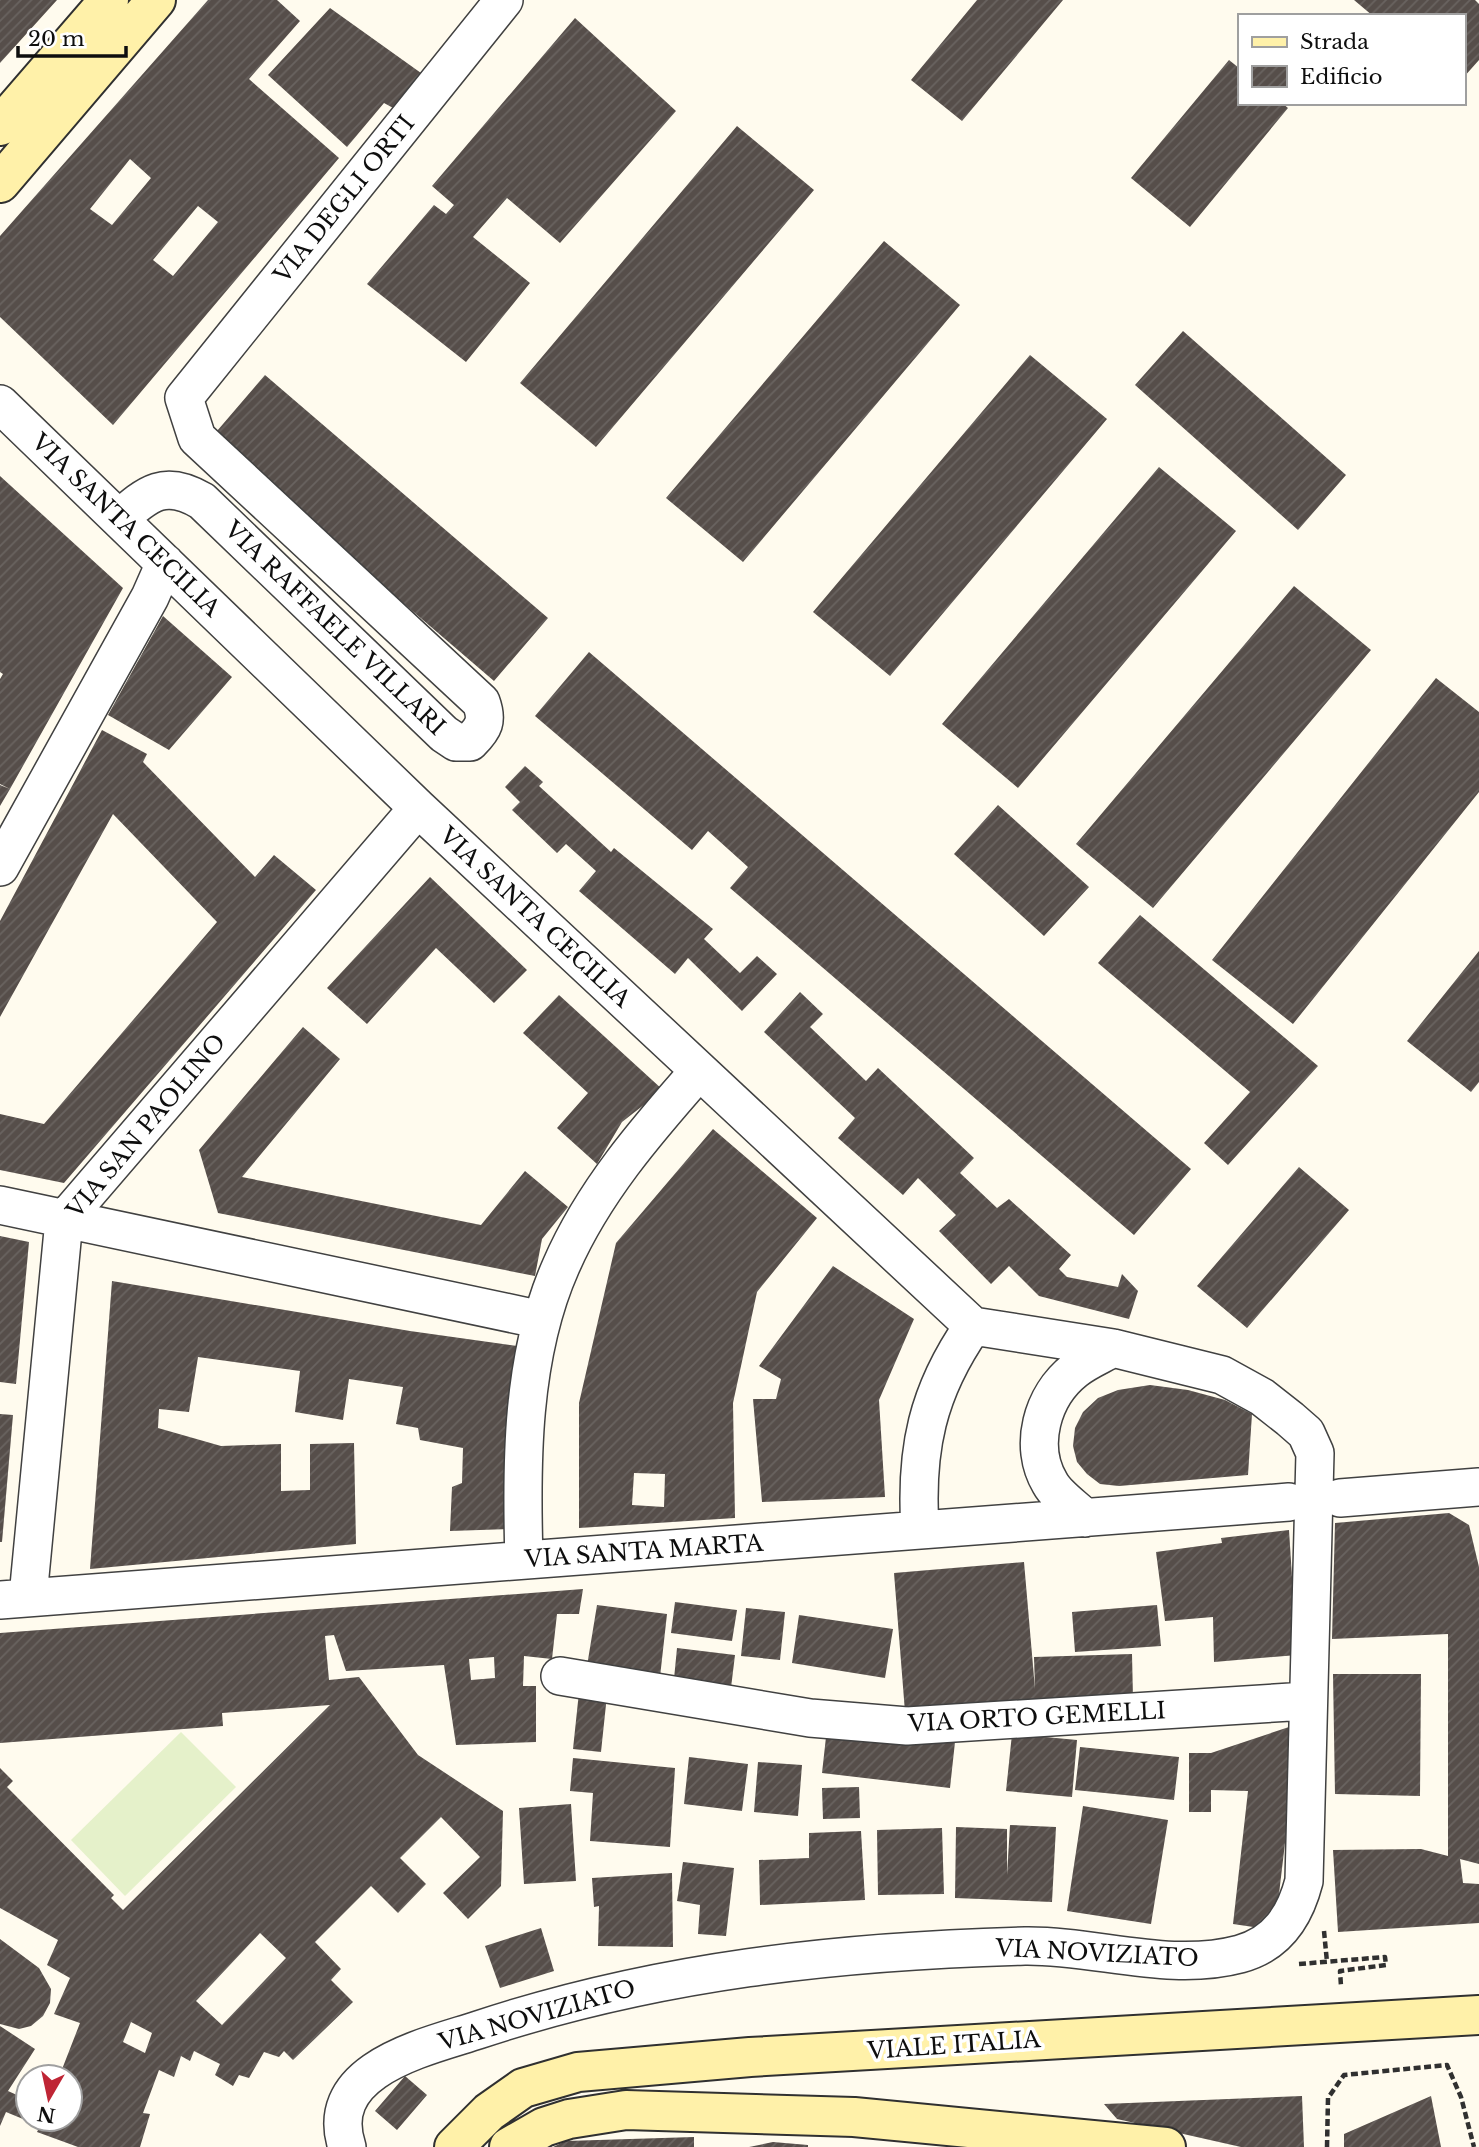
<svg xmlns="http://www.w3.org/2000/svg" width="1479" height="2147" viewBox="0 0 1479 2147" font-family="'Libre Baskerville',serif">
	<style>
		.pitch { fill: #e5f1ca }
		.building { fill: url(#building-hatch); fill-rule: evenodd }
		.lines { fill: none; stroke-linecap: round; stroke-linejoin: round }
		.street-casing { stroke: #414141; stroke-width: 40 }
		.secondary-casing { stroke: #303030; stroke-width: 42 }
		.path { stroke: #303030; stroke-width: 4.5; stroke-dasharray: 7 3.5; stroke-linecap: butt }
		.street { stroke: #fff; stroke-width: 37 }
		.secondary { stroke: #fff1a9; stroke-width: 38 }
		.labels { text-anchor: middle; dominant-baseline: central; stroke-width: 7; stroke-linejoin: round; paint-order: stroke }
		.street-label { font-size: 23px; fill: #0e0e0e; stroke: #fff }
	</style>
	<defs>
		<pattern id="building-hatch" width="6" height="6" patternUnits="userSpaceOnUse" patternTransform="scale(1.75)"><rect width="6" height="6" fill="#564e4a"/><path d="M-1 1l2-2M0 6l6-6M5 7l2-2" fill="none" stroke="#696360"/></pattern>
	</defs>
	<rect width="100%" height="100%" fill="#fffbee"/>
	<!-- pitch -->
	<path class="pitch" d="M181,1732L236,1787L125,1896L71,1840Z"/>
	<!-- building -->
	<path class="building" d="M0,0H57L0,63Z
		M208,0H277L300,21L249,79L339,158L113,425L0,317V236ZM130,159L151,178L112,225L90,209ZM198,206L218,222L173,276L153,260Z
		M977,0H1063L962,121L911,80Z
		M1354,0H1475L1479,4V60L1463,78V16H1373Z
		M330,8L421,73L395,109L384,103L347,147L268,75Z
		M575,18L676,111L560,243L507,198L473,237L530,283L466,362L367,284L434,205L446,214L454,205L432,186Z
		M1229,60L1239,68V103H1282L1288,108L1190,227L1131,178Z
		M737,126L814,190L596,447L520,383Z
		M884,241L960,305L743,562L666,498Z
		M1183,331L1346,475L1298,530L1135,385Z
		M1030,355L1107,419L890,676L813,612Z
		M265,375L548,618L494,681L211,438Z
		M1159,467L1236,531L1018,788L942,724Z
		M0,476L123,588L10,789L0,784V679L3,674L0,672Z
		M1294,586L1371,650L1153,908L1076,844Z
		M163,616L232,677L169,750L108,715Z
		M589,652L1191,1169L1134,1235L730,888L748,867L708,831L692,850L535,716Z
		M1436,678L1479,712V792L1293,1024L1212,960Z
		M102,730L147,754L143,762L255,877L274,855L316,890L64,1183L0,1170V1114L44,1124L217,922L113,814L0,1017V921Z
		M525,766L543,782L539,786L611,852L614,848L713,929L704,939L740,973L757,956L777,974L742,1011L688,958L675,974L579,891L596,871L566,844L557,853L512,810L520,802L505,787Z
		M0,785L10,789L0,806Z
		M998,805L1089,887L1044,936L954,854Z
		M430,877L527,970L494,1003L436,948L367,1024L327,988Z
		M1140,915L1318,1066L1228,1165L1204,1143L1250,1092L1098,963Z
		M1479,951V1082L1471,1092L1407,1041Z
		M800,992L823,1014L810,1027L866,1081L878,1068L974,1158L960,1173L997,1208L1009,1199L1071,1255L1059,1269L1067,1277L1118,1287L1122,1274L1138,1291L1129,1319L1039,1296L1009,1266L991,1284L939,1231L956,1215L918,1178L903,1195L838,1138L855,1118L764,1032Z
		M559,995L663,1090L622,1122L597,1164L557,1128L588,1093L523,1033Z
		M303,1027L340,1059L242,1177L481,1225L525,1171L568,1207L542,1239L535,1276L218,1213L199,1150Z
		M713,1129L817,1218L757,1292L733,1403L735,1518L579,1528V1403L616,1243ZM634,1473L665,1474L664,1507L632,1505Z
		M1299,1167L1349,1210L1247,1328L1197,1286Z
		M0,1236L29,1242L16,1384L0,1382Z
		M833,1266L914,1319L879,1400L885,1497L762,1502L753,1399H776L781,1379L759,1366Z
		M112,1281L410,1331L525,1347L512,1529L450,1531L452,1487L462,1483L463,1448L420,1440L418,1428L396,1424L403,1387L349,1379L343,1420L295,1412L300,1371L198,1357L189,1412L159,1409L158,1428L221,1446L281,1444V1491L310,1490V1444L354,1443L356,1544L90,1569Z
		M1150,1385L1188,1390L1225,1400L1252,1414L1248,1475L1119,1486L1100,1484L1087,1474L1077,1462L1073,1446L1075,1428L1083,1412L1098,1398L1118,1390Z
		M0,1414L13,1415L2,1542H0Z
		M1449,1513L1469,1525L1479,1567V1864L1460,1859L1463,1883L1479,1884V1923L1338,1932L1333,1850L1421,1849L1448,1856V1634L1332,1639L1335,1523Z
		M1289,1530L1297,1655L1214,1662L1213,1617L1165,1621L1156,1552L1222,1543L1221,1538Z
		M1024,1562L1035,1689L1034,1657L1132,1654L1133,1698L905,1712L894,1573Z
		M583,1589L579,1614H557L552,1659L524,1656L523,1686H536V1742L456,1745L444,1665L346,1671L334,1635L325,1636L329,1680L359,1677L418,1755L503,1811L501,1886L468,1919L443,1893L480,1857L441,1817L400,1858L426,1884L398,1913L371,1886L315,1942L341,1969L331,1980L353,2002L293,2060L284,2051L279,2057L264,2052L249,2078L239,2075L233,2086L215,2075L220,2064L194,2051L190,2061L181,2056L174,2077L159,2070L143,2113L150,2114L140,2147H78L37,2132L40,2126L6,2112L0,2126V2026L35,2049L8,2091L28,2100V2119H70V2077H59L80,2023L54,2014L70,1978L47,1965L58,1940L0,1908V1768L13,1781L7,1787L114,1895L111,1898L123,1910L330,1705L222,1713L223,1726L0,1743V1633ZM494,1657L495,1678L471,1680L469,1659ZM260,1933L286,1958L222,2025L196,2001ZM131,2022L152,2033L145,2053L123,2042Z
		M675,1602L737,1610L732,1641L671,1633Z
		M597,1605L667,1614L660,1677L587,1666Z
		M1157,1605L1161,1646L1075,1652L1072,1612Z
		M746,1608L785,1612L780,1660L741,1656Z
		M799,1615L893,1629L885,1678L792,1663Z
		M677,1648L735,1655L730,1696L673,1689Z
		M1333,1674H1421L1420,1796L1335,1794Z
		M579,1692L607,1695L601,1752L573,1749Z
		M1289,1727V1809L1277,1911L1267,1929L1233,1924L1248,1791L1211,1790V1812H1189V1753H1211Z
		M827,1728L955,1742L950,1788L822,1773Z
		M1012,1734L1077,1740L1072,1797L1006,1791Z
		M1080,1747L1179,1757L1174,1800L1075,1790Z
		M689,1757L748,1764L742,1811L684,1804Z
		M573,1758L675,1768L670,1847L590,1841L593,1793L570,1791Z
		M758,1762L802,1765L798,1816L754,1812Z
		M859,1787L860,1818L823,1819L822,1788Z
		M571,1804L576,1881L524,1884L519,1808Z
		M1083,1806L1168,1820L1151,1924L1067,1911Z
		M1010,1825L1056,1827L1052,1902L955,1898L956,1827L1007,1829V1875Z
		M942,1828L944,1894L878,1895L877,1830Z
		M861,1831L865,1900L760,1905L759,1860L809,1858V1833Z
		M683,1862L734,1868L726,1936L698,1934L700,1905L677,1901Z
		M672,1873L673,1947L598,1946L599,1906L594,1907L592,1878Z
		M541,1928L554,1971L500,1988L485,1946Z
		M0,1939L39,1968L51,1989L50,2003L43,2016L31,2026L19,2029L0,2024Z
		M405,2076L427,2095L397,2130L375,2111Z
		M1302,2096L1304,2147H1241L1117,2119L1104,2104Z
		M1431,2096L1441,2147H1344V2134Z
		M694,2137V2147H553L566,2141Z
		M773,2142L808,2145V2147H749Z"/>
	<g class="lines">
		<!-- street casing -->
		<g class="street-casing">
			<path id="street" d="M0,404L418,808L973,1326L1113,1348L1222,1375L1262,1397L1290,1419L1306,1433L1315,1453L1304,1881C1295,1916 1277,1944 1240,1954C1169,1973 1096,1945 1025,1946C838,1951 656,1971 478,2030C426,2047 321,2069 347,2147
				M119,519C148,493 165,479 202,501L444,734L456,742H470C484,728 488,721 481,702L197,438L184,398L504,0
				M0,867L150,597L165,563
				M0,1205L542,1320
				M1340,1498L1479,1487
				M1085,1518C1074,1507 1057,1496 1050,1483C1028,1446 1042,1396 1075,1370C1086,1361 1101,1355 1113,1348
				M920,1529C915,1450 927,1392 973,1326
				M524,1560C521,1464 521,1356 561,1266C593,1192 647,1130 699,1071
				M28,1597L64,1220L418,808
				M0,1600L1289,1502
				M560,1676L810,1718L907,1726L1307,1701"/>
		</g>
		<!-- secondary casing -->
		<g class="secondary-casing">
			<path id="secondary" d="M0,126L109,0
				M0,183L156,0
				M454,2147L489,2112L523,2088L578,2072L750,2057L1479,2015
				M509,2147L544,2127L569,2119L626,2110L854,2117L1166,2147"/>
		</g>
		<!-- path -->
		<path class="path" d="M1324,1931L1327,1962
			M1299,1964L1385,1957L1386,1965L1340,1971L1341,1986
			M1327,2147L1328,2098L1344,2075L1447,2065L1461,2097L1474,2147"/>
		<!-- street -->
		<use href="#street" class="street"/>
		<!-- secondary -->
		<use href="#secondary" class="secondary"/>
	</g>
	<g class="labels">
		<!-- street labels -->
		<g class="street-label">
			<text transform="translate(344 199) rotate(-51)">VIA DEGLI ORTI</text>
			<text transform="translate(126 525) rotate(44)">VIA SANTA CECILIA</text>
			<text transform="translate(335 628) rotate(44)">VIA RAFFAELE VILLARI</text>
			<text transform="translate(535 917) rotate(43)">VIA SANTA CECILIA</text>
			<text transform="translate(146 1126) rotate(-50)">VIA SAN PAOLINO</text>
			<text transform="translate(644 1551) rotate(-4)">VIA SANTA MARTA</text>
			<text transform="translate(1037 1717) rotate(-3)">VIA ORTO GEMELLI</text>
			<text transform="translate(1097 1953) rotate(3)">VIA NOVIZIATO</text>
			<text transform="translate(537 2015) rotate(-16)">VIA NOVIZIATO</text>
			<text transform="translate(954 2045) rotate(-4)">VIALE ITALIA</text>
		</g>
	</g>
	<!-- legend -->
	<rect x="1238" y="14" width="228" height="91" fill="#ffffff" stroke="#9f9f9f" stroke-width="2"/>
	<rect x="1252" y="37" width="35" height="10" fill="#fff1a9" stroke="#9f9f9f" stroke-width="2"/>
	<text x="1300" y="49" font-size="21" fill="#0e0e0e">Strada</text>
	<rect x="1252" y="66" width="35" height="21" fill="url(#building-hatch)" stroke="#9f9f9f" stroke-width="2"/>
	<text x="1300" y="84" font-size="21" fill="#0e0e0e">Edificio</text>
	<!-- north arrow -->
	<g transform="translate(49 2098) rotate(189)"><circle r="33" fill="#ffffff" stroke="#9f9f9f" stroke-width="2"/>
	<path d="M0-5L12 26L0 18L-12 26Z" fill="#bf2535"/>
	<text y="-10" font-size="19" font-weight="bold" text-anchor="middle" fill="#0e0e0e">N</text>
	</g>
	<!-- scale -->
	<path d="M18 46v10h108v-10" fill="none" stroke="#0e0e0e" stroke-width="3.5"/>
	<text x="28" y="46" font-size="21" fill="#0e0e0e" stroke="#ffffff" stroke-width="5" paint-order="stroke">20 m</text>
</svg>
